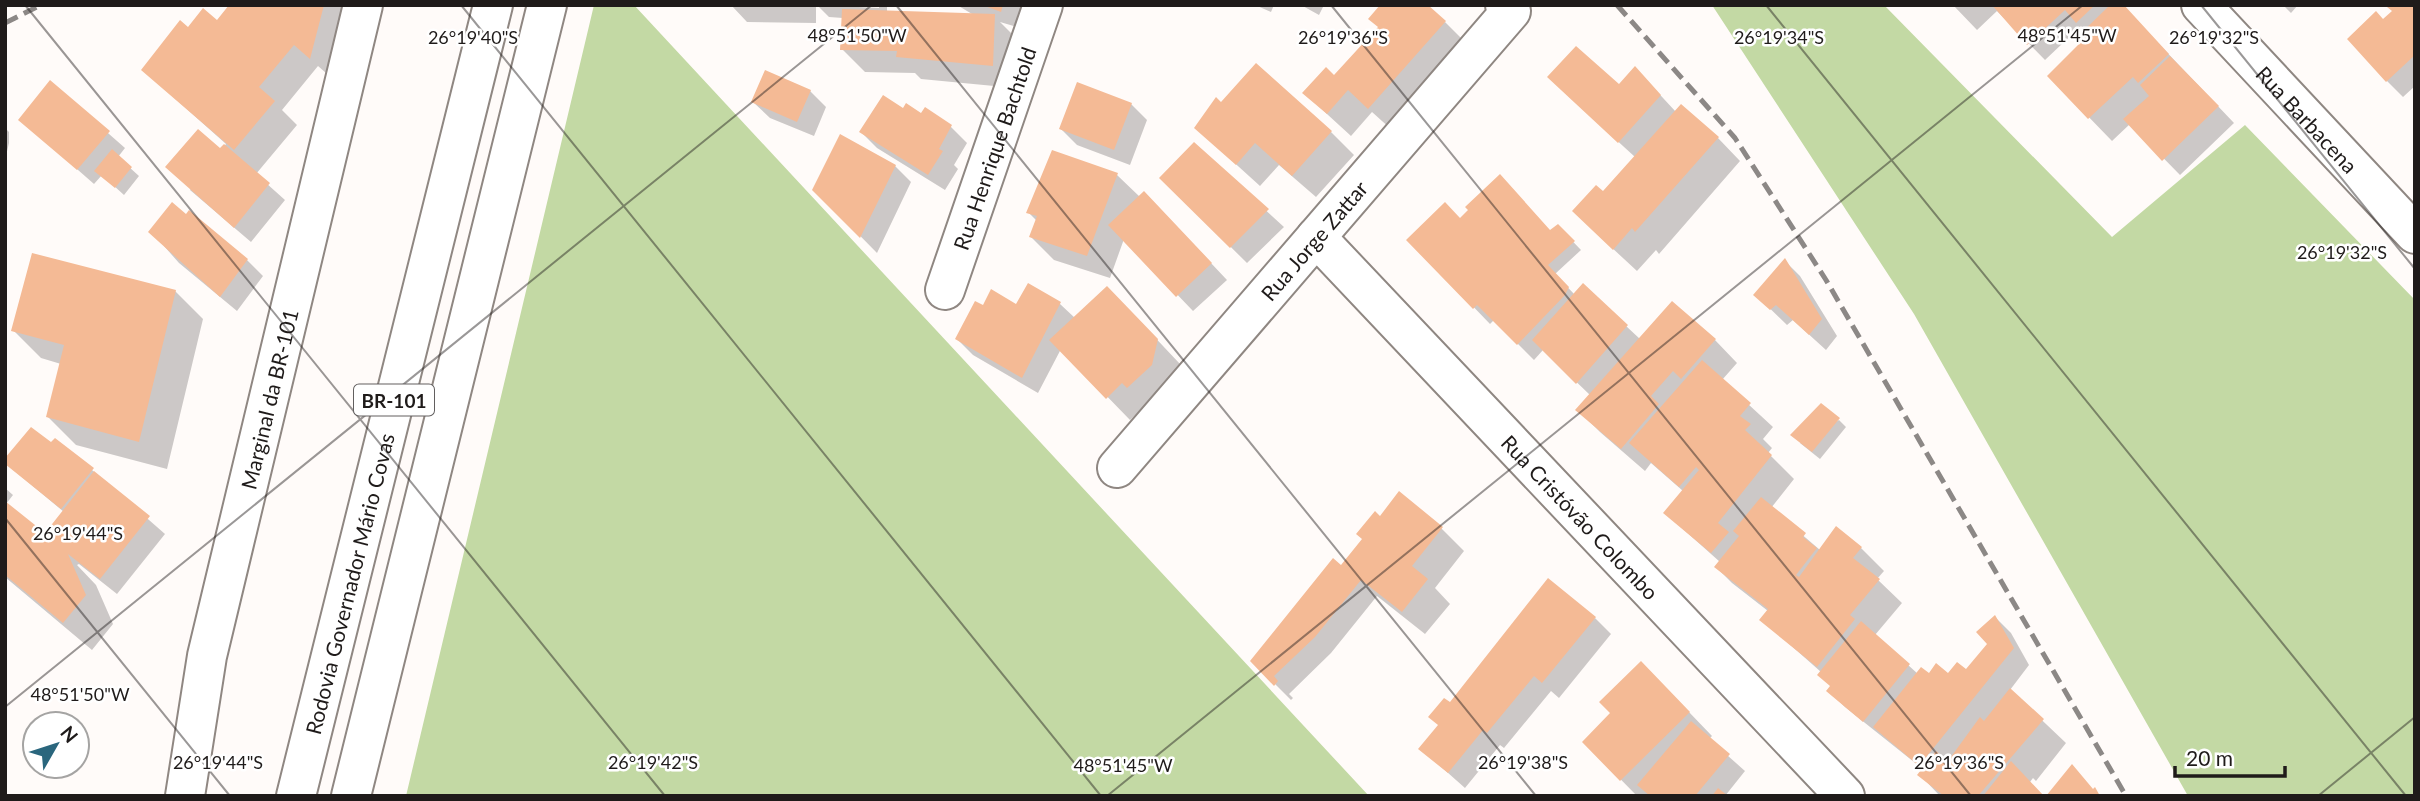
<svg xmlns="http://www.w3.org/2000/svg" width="2420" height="801" viewBox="0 0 2420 801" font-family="Lato,sans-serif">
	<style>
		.green { fill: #c3d9a4 }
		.shadow { fill: #0003 }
		.building { fill: #f4ba95 }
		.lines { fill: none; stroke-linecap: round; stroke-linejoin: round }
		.minor-casing { stroke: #8f8782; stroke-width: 42 }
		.motorway-casing { stroke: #8f8782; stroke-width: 42 }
		.minor { stroke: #fff; stroke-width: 38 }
		.motorway { stroke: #fff; stroke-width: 38 }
		.rail { stroke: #8c8886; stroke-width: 5; stroke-dasharray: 14 7; stroke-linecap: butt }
		.ticks { fill: none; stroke: #1f1b1a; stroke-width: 2; stroke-opacity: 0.45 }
		.labels { text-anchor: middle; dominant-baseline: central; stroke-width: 5; stroke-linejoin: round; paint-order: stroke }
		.shield { fill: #fff; stroke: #625f5f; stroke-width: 2 }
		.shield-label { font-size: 19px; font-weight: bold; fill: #1f1b1a }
		.street-label { font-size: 21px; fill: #1f1b1a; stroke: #fff }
		.ticks-label { font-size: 18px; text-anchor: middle; fill: #1f1b1a; stroke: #fff; stroke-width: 5; stroke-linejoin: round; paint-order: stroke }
	</style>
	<rect width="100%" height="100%" fill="#fffbf9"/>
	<!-- green -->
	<path class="green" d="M594,5H634L1369,796H406Z
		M1712,5H1884L2112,237L2245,125L2415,300V796H2188L1914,314Z"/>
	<!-- shadow -->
	<path class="shadow" d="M232,5H353L334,80L318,66L282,110L297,125L256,174L285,200L251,242L190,190L226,144L143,70L188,29L218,22Z
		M731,5H816V23L747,22Z
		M817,5L879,8V5H887V12L972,14L957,5H1023L1017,27L1000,22L1017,39L1015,88L921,79L915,73L865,72L842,49L843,18L829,17Z
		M1255,5H1274L1271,12Z
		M1301,5H1324L1319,15Z
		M1953,5H2122L2234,123L2180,175L2130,124L2112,141L2049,76L2082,44L2086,31L2081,26L2045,60L1997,11L1977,30Z
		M2283,5H2298L2291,13Z
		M2415,5V86L2403,97L2387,81L2383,21L2394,12Z
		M1445,22L1468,45L1392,130L1372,112L1351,136L1304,93Z
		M51,83L125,148L118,157L139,176L124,195L102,175L94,184L21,120Z
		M1651,85L1676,112L1718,138L1740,161L1659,254L1656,250L1637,271L1597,234L1603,194L1635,157L1565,93Z
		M810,91L826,107L814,136L770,118L753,102Z
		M1131,104L1147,120L1130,165L1077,145L1061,129Z
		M1221,105L1331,132L1354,155L1316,197L1279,165L1260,186L1196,128Z
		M903,110L922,115L925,110L951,127L967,143L954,165L958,169L945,190L877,148L861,132Z
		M5,128L9,132V143L5,160Z
		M1194,145L1284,227L1247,263L1161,178Z
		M895,166L911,182L877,253L814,189Z
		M1117,175L1140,197L1160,209L1227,280L1193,311L1124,239L1110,278L1054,260L1031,237L1037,221L1028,212Z
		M1460,220L1551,232L1558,226L1581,250L1555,274L1575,295L1583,286L1640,339L1715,340L1737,363L1722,380L1773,427L1763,439L1772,448L1768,453L1794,479L1771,508L1820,550L1861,548L1884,571L1877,579L1902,603L1875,635L1918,674L1948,675L1967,672L1990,644L1995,617L2011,633L2029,665L2010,690L2066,743L2036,781L2033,778L2030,782L2043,796H1940L1920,775L1924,770L1845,707L1829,691L1832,688L1821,672L1762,620L1768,611L1732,583L1716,567L1720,562L1665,513L1683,491L1651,463L1645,471L1600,432L1577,409L1590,395L1543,350L1534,360L1494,320L1490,324L1409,240Z
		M164,246L247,260L263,276L237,311L179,263Z
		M1785,261L1800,276L1837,336L1826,350L1793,320L1787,325L1756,295Z
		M1029,285L1060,304L1075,318L1130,311L1180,364L1174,388L1146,405L1130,420L1061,349L1038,393L973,355L957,339L984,308L1016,307Z
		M175,291L203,319L167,469L76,445L48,417L61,364L41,358L13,330Z
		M1839,420L1846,427L1820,459L1800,443Z
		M5,463L92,470L165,534L117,594L79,564L77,565L96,585L113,624L92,650L5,577V488L13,495L6,504L45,537L64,512Z
		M1380,518L1441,528L1464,551L1435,588L1450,604L1425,634L1377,596L1331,653L1289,694L1293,698L1291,700L1252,661L1347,572Z
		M1595,618L1611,634L1559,698L1551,691L1504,748L1500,745L1465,788L1421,749L1440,726L1450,705Z
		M1664,686L1712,736L1709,739L1745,771L1725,796H1637L1584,742Z"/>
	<!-- building -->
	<path class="building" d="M229,5H324L310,59L294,45L259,87L275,101L234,150L141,70L180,20L188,27L203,8L217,20Z
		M982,5H1003L1001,12Z
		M1380,5H1428L1446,21L1368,109L1348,90L1327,114L1302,93L1326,67L1334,75L1378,27L1368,19Z
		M1992,5H2095L2076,23L2065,10L2027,45Z
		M2110,5H2124L2169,54L2138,83L2133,77L2088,119L2047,76L2079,44L2075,39Z
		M2390,5H2415V55L2386,82L2347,39L2376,11L2383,19L2392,11L2387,7Z
		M842,9L995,14L993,66L896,57L897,51L840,50Z
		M1576,46L1619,84L1635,66L1661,95L1618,143L1547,77Z
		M2170,56L2219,106L2162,161L2123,119L2149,96L2140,85Z
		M1256,63L1332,131L1292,176L1255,143L1236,165L1194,128L1216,97L1221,102Z
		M765,70L811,90L797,122L751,102Z
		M50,80L110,131L77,170L18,120Z
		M1077,82L1132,103L1114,150L1059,129Z
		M883,95L903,108L906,103L921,113L925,107L952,125L939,149L943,151L928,175L859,132Z
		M1681,104L1719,137L1635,232L1632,228L1613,250L1572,211L1596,185L1603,191Z
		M198,129L220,148L224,144L270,183L234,228L165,167Z
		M840,134L896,165L860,238L812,190Z
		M1194,142L1269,209L1230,248L1159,178Z
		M112,149L132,167L115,188L94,171Z
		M1052,150L1118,173L1087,256L1029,237L1037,216L1026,213Z
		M1500,174L1550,230L1558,224L1575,241L1548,265L1569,287L1565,295L1517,345L1477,305L1473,309L1406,240L1445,202L1460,218L1468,210L1465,207Z
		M1144,191L1212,263L1176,297L1108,225Z
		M172,202L186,214L189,210L248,259L220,297L148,232Z
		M32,253L176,290L139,442L46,417L64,345L11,331Z
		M1785,258L1822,319L1809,335L1776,305L1770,310L1753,295Z
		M1028,283L1061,302L1022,378L955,339L975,301L983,305L991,289L1016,304Z
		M1583,283L1628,325L1576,384L1532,340Z
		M1107,286L1158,339L1152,365L1127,388L1122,383L1106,399L1049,340Z
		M1672,301L1716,339L1681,379L1673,371L1651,396L1659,404L1621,449L1575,410Z
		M1702,360L1751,403L1740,416L1751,424L1745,430L1772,455L1718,523L1729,532L1711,553L1663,513L1699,470L1696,467L1679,487L1629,443Z
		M1821,403L1840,418L1812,452L1790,435Z
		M31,427L51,442L55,438L94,468L61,509L5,464V458Z
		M94,471L150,516L100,579L68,554L86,595L63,623L5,575V501L45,533Z
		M1399,491L1443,527L1412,566L1428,579L1402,612L1361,580L1315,637L1274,676L1278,681L1274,686L1250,661L1333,558L1341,565L1362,539L1356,534L1375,511L1380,516Z
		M1761,497L1806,533L1803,537L1817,548L1796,575L1799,577L1836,526L1862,547L1853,558L1880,579L1850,615L1855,619L1817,667L1759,620L1768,609L1714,567L1739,536L1733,531Z
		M1548,578L1596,617L1542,683L1534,676L1487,733L1483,730L1448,773L1418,749L1438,725L1428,717L1444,698L1450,702Z
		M1995,615L2014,648L1919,766L1873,727L1921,667L1929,673L1936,663L1948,673L1957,662L1966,669L1987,644L1976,632Z
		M1861,621L1910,664L1863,722L1826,691L1830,686L1817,675Z
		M1641,661L1690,712L1620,781L1582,742L1610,713L1599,702Z
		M2010,688L2044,719L1978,796H1944L1917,775L1936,751L1948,761L1980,717L1984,721Z
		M1691,721L1730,754L1695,796H1650L1637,785Z
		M2011,761L2044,796H1983Z
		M2072,764L2093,789L2095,787L2100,796H2046Z
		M1718,788L1728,796H1712Z"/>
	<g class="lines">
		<!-- minor casing -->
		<g class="minor-casing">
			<g id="minor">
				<path id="s1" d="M2201,5L2415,234"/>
				<path id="s2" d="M1316,237L1845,796"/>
				<path id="s3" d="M945,290L1043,5"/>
				<path id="s4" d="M1117,468L1511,11L1505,5"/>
				<path id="s5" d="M185,796L207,656L363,5"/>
			</g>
		</g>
		<!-- motorway casing -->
		<g class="motorway-casing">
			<g id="motorway">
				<path id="s6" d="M296,796L493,5"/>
				<path d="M351,796L547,5"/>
			</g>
		</g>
		<!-- minor -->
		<use href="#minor" class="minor"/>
		<!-- motorway -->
		<use href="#motorway" class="motorway"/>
		<!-- rail -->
		<path class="rail" d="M1617,5L1735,138L1826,280L2126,796
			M5,23L41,5"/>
	</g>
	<!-- ticks -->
	<path class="ticks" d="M25,5L665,796M461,5L1101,796M896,5L1536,796M1331,5L1971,796M1766,5L2406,796M2201,5L2415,269M5,518L230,796M5,707L872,5M1107,796L2083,5M2318,796L2415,717"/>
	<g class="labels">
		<!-- shield labels -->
		<rect class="shield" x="354" y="384.5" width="80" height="31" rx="5"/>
		<g class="shield-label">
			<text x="394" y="400">BR-101</text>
		</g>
		<!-- street labels -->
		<g class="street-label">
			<text stroke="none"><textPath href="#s1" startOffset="156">Rua Barbacena</textPath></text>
			<text stroke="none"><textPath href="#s3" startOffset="150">Rua Henrique Bachtold</textPath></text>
			<text stroke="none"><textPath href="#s4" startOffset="301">Rua Jorge Zattar</textPath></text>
			<text stroke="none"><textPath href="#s5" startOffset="406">Marginal da BR-101</textPath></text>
			<text stroke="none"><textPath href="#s2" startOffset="385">Rua Cristóvão Colombo</textPath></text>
			<text stroke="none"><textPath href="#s6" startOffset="219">Rodovia Governador Mário Covas</textPath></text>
		</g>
	</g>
	<g class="ticks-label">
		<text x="857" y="42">48°51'50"W</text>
		<text x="2067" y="42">48°51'45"W</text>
		<text x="473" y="44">26°19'40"S</text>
		<text x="1343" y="44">26°19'36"S</text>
		<text x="1779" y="44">26°19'34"S</text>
		<text x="2214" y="44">26°19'32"S</text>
		<text x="2342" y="259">26°19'32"S</text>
		<text x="78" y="540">26°19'44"S</text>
		<text x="80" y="701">48°51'50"W</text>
		<text x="218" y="769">26°19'44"S</text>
		<text x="653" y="769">26°19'42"S</text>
		<text x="1523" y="769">26°19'38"S</text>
		<text x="1959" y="769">26°19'36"S</text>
		<text x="1123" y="772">48°51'45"W</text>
	</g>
	<!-- border -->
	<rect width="2420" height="801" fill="none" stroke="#1f1b1a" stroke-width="14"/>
	<!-- north arrow -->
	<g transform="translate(56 745) rotate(51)"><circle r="33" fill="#ffffff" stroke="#a5a4a3" stroke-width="2"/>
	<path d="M0-5L12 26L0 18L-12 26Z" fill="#2a667d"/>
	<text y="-10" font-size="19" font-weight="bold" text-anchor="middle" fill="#1f1b1a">N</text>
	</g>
	<!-- scale -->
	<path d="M2175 766v10h110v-10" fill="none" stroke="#1f1b1a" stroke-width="3.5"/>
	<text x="2186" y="766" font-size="21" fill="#1f1b1a" stroke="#ffffff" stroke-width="5" paint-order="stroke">20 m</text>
</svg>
